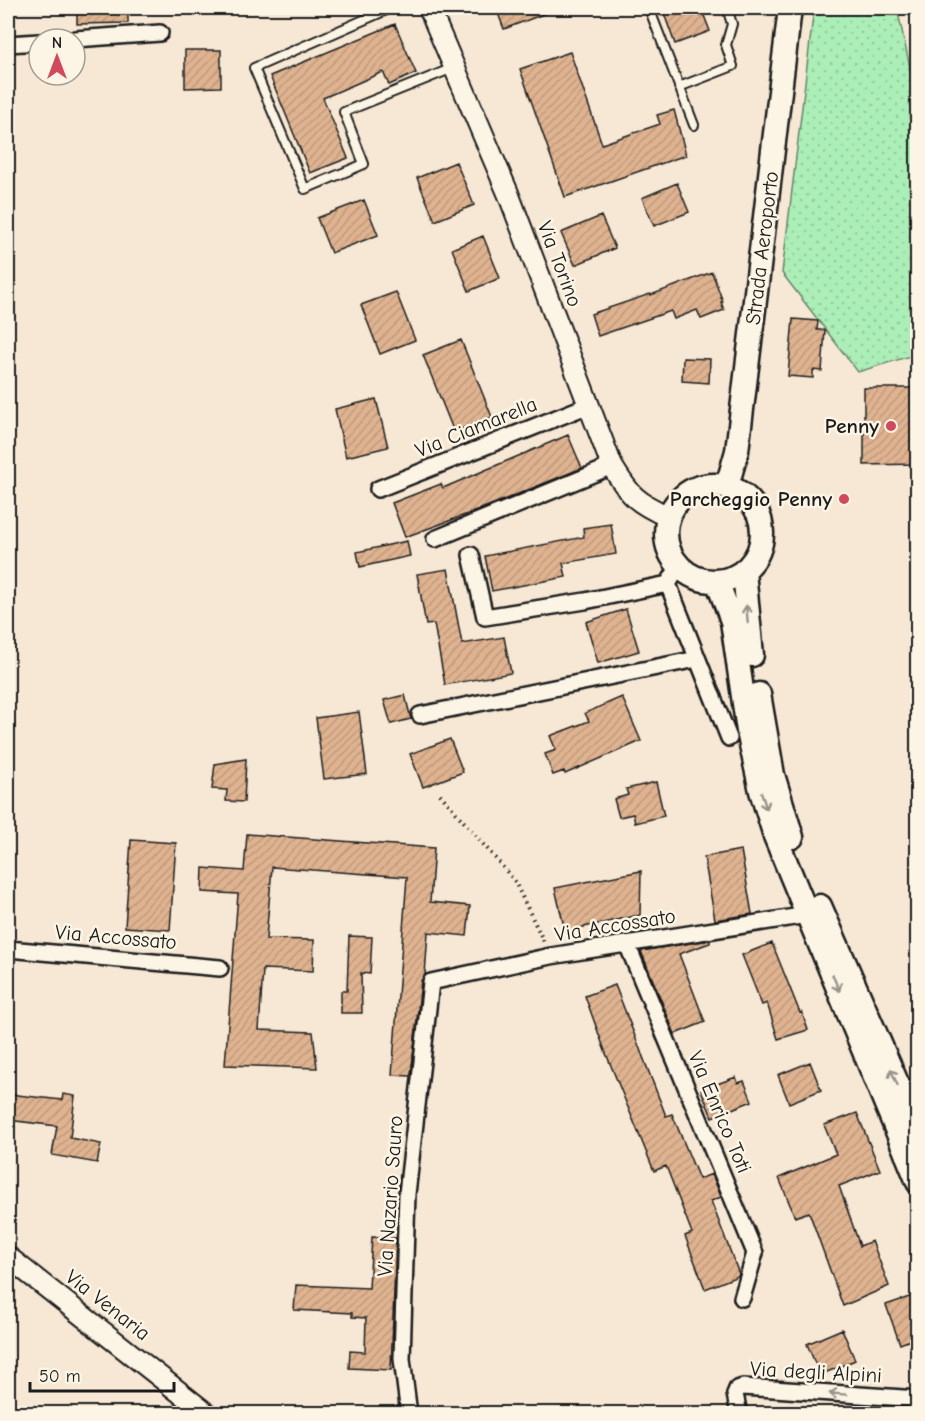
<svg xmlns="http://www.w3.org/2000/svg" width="925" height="1421" viewBox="0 0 925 1421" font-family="'Comic Neue',sans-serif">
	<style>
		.grass { fill: url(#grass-dots); stroke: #64856a; stroke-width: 1.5 }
		.building { fill: url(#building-hatch); stroke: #1c1c1c; stroke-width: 1.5 }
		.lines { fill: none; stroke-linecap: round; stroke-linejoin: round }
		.service-casing { stroke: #1c1c1c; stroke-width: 12 }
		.minor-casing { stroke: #1c1c1c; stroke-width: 20 }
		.tertiary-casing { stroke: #1c1c1c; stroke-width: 24 }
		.secondary-casing { stroke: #1c1c1c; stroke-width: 27 }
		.path { stroke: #1c1c1c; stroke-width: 4; stroke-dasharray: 1.5 4.5; stroke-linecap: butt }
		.service { stroke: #fcf5e5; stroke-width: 8 }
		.minor { stroke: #fcf5e5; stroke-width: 15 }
		.tertiary { stroke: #fcf5e5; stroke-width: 20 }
		.secondary { stroke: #fcf5e5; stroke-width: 22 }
		.oneway { stroke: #97938b }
		.poi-dot { fill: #d1495b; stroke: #fcf5e5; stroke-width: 2 }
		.labels { text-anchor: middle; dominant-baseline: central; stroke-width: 5; stroke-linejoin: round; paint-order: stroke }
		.street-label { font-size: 21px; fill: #1c1c1c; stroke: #fcf5e5 }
		.poi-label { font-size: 21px; font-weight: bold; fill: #1c1c1c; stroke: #fcf5e5; text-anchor: end }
	</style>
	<defs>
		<pattern id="grass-dots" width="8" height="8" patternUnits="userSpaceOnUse" patternTransform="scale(1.5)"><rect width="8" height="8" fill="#aceeb7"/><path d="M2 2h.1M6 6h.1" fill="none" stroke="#93cc9d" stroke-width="1.8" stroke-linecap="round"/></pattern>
		<pattern id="building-hatch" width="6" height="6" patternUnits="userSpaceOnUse" patternTransform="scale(1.5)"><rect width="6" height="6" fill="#dfb390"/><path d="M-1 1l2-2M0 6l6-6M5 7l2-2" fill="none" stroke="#bf997c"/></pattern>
	</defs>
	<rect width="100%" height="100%" fill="#f6e8d4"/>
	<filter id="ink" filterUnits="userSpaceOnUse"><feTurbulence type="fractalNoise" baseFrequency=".0167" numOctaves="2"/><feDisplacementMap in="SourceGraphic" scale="12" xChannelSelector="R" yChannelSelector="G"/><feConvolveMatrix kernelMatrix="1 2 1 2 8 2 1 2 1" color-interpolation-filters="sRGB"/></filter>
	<g filter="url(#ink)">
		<!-- grass -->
		<path class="grass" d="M814,8H897L917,99V354L858,372L782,273Z"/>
		<!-- building -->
		<path class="building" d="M77,8H128V23L77,24Z
			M496,8H557V9L504,29Z
			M662,8H701L710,31L675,44Z
			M395,24L416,73L389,85L383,72L323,98L348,158L310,173L270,76Z
			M185,50H221V87L185,88Z
			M570,52L602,144L660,124L657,115L674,110L686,155L565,197L520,69Z
			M456,162L474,205L435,221L417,178Z
			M677,183L689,212L654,226L642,198Z
			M364,200L378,235L331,253L317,218Z
			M601,216L615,248L575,265L561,233Z
			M483,236L500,278L469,291L452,249Z
			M712,272L723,302H721L724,310L701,319L697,310L674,319L671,311L598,336L591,314L650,294L651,295Z
			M396,292L415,340L380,354L361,305Z
			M793,319L818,321L817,330H825L822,371L813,370V378L788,376Z
			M461,340L492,417L454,432L423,355Z
			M683,358L710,359L709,383L682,381Z
			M864,388H918V464L864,465Z
			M376,399L388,447L346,457L335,409Z
			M568,435L582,468L476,511L405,537L392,503L441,484L443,488Z
			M611,524L616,554L563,563L566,577L492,591L485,556L584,537L583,528Z
			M407,541L410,556L360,567L357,552Z
			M448,569L462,644L504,637L511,673L445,685L434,624L426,625L417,574Z
			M626,609L639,651L598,663L586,622Z
			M405,695L411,719L391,724L384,700Z
			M622,697L641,741L565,774L564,771L553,775L545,754L556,750L550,736L589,721L585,713Z
			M359,712L367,774L324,779L316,718Z
			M450,739L463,772L423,787L410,754Z
			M246,759L244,802L226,801L227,790L212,789L215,764Z
			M656,782L664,816L635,823L633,814L619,817L614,799L628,795L626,789Z
			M247,834L434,848L430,902L470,906L467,936L428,932L425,975L421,981L411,1076L392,1075L407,877L272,867L266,939L314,940L313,971L263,969L259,1030L313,1032L317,1068L225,1065L238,894L202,892L203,868L244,871Z
			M131,840L176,843L170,930L125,927Z
			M741,850L752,914L715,920L704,857Z
			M641,871L640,915L565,931L555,888Z
			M349,936L372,937L370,974L361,973L362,1013H341V991H347Z
			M710,940V943L679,954L705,1022L675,1034L641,951Z
			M772,943L800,1013L802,1012L808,1030L778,1039L767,1003L762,1005L742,955Z
			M615,985L666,1116L672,1114L699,1179L712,1174L721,1197L711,1201L739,1274L738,1276L705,1289L685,1236L692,1233L666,1166L654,1171L605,1051L585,996Z
			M810,1062L821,1090L789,1103L778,1075Z
			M736,1077L738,1083L744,1081L752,1101L712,1117L701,1090Z
			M8,1094L62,1100L63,1094L75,1096L70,1138L101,1144L97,1163L52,1155L57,1126L8,1120Z
			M857,1113L880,1170L839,1186L860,1246L872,1241L889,1286L843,1306L809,1212L795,1217L779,1178L836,1154L824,1125Z
			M372,1237L396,1238L391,1370L349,1368L350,1351L365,1352L366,1318L352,1317V1313L294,1310L296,1285L369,1288Z
			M918,1294V1337L900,1344L886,1305Z
			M842,1329L855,1360L820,1375L807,1344Z"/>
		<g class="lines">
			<!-- service casing -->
			<g class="service-casing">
				<path id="service" d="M391,8L254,68L305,189L364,164L344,112L453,68
					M649,8L694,125
					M679,87L733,66L726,45L732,24L727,8"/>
			</g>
			<!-- minor casing -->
			<g class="minor-casing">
				<path id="minor" d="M75,39L160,33
					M8,44L39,42
					M378,489L589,405
					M435,539L612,466
					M471,555L485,617L585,601L668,584
					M679,566L668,584L729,738
					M420,715L697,659
					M627,944L755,1253L742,1298
					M8,949L220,968
					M409,1414L402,1359L407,1194L431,982L551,956L807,915
					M739,1414L735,1394L737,1389L743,1387L918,1399"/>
			</g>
			<!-- tertiary casing -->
			<g class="tertiary-casing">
				<path id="tertiary" d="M429,8L508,193L612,466C630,496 637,503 669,517
					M8,1257L207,1414"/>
			</g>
			<!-- secondary casing -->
			<g class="secondary-casing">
				<path id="secondary" d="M666 533a48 48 0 1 1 96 0a48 48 0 1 1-96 0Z
					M727,486L737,451L790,8
					M744,571L752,655
					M717,581L732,621L748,731L761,791L775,836L918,1182
					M759,694L773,775L792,837
					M820,906L918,1131"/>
			</g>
			<!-- path -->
			<path class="path" d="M440,794L514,880L544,942"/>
			<!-- service -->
			<use href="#service" class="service"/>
			<!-- minor -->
			<use href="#minor" class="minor"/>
			<!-- tertiary -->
			<use href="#tertiary" class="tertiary"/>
			<!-- secondary -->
			<use href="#secondary" class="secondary"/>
		</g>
		<!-- one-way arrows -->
		<defs><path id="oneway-shaft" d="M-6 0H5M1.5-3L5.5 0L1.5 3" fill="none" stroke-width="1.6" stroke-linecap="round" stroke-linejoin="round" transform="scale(1.5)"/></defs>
		<g class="oneway">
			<use href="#oneway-shaft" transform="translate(747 614) rotate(-95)"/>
			<use href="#oneway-shaft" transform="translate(764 801) rotate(72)"/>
			<use href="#oneway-shaft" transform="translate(836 983) rotate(67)"/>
			<use href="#oneway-shaft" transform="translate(894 1077) rotate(-113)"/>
			<use href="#oneway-shaft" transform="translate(838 1394) rotate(-176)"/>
		</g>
	</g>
	<!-- markers -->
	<g class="poi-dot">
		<circle cx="891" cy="426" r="6"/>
		<circle cx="844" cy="499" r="6"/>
	</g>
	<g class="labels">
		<!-- street labels -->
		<g class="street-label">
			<text transform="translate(762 248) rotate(-83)">Strada Aeroporto</text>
			<text transform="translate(560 264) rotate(69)">Via Torino</text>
			<text transform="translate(476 427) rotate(-22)">Via Ciamarella</text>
			<text transform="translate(615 925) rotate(-9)">Via Accossato</text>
			<text transform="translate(116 937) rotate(5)">Via Accossato</text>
			<text transform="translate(720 1112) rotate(67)">Via Enrico Toti</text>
			<text transform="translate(390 1196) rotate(-86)">Via Nazario Sauro</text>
			<text transform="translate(108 1305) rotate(38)">Via Venaria</text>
			<text transform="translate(816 1372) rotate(3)">Via degli Alpini</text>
		</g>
		<!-- poi labels -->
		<g class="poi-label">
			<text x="879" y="426">Penny</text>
			<text x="832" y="499">Parcheggio Penny</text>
		</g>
	</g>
	<!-- margin -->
	<rect width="925" height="1421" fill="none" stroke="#fcf5e5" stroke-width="30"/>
	<rect x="15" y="15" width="895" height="1391" fill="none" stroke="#1c1c1c" stroke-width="2" filter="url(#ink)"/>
	<!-- north arrow -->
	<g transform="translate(57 57)"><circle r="28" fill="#fcf5e5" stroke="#a29e95" stroke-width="1.5"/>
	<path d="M0-4.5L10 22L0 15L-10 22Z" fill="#d1495b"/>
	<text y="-9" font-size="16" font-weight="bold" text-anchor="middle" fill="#1c1c1c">N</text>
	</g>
	<!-- scale -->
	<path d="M30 1382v9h144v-9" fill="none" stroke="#1c1c1c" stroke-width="3"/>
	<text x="39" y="1382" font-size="18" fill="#1c1c1c" stroke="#fcf5e5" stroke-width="4.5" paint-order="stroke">50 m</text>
</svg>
